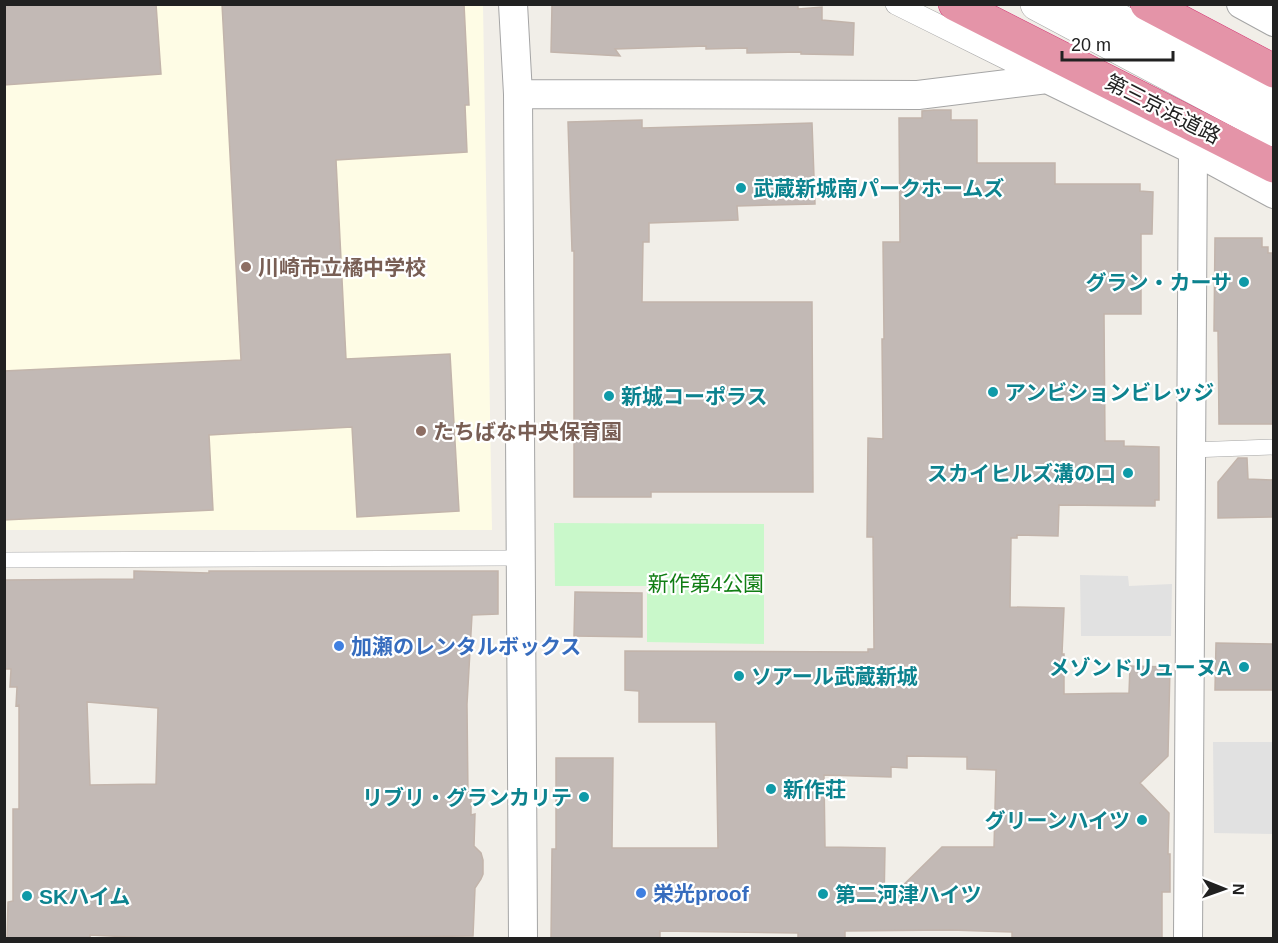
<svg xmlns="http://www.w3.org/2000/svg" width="1278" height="943" viewBox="0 0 1278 943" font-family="Helvetica,'Noto Sans JP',sans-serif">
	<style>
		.education { fill: #fefce5 }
		.park { fill: #c9f8ca }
		.parking { fill: #e1e1e1 }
		.building { fill: #c2b9b5; stroke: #c2b4ab; stroke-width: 1.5; fill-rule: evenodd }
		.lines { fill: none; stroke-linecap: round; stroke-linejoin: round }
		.service-casing { stroke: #a5a5a5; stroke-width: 16 }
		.pedestrian-casing { stroke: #a5a5a5; stroke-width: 22 }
		.minor-casing { stroke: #a5a5a5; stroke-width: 30 }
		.tertiary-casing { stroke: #a5a5a5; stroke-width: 34 }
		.motorway-casing { stroke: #d43072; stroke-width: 34 }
		.service { stroke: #fff; stroke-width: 15 }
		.pedestrian { stroke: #fff; stroke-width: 21 }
		.minor { stroke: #fff; stroke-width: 28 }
		.tertiary { stroke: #fff; stroke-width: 33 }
		.motorway { stroke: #e494a8; stroke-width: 33 }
		.culture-dot { fill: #0f9aa8; stroke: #fff; stroke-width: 2 }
		.education-dot { fill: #8d6e63; stroke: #fff; stroke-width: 2 }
		.shop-dot { fill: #3f7fe0; stroke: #fff; stroke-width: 2 }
		.labels { text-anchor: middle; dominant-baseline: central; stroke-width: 4.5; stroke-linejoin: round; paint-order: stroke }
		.street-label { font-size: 21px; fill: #212121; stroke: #fff }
		.culture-label { font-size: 21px; font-weight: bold; fill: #0d838f; stroke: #fff; text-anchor: start }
		.education-label { font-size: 21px; font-weight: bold; fill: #785e54; stroke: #fff; text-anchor: start }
		.park-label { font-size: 21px; fill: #117e14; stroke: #fff }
		.shop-label { font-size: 21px; font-weight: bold; fill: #366cbe; stroke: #fff; text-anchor: start }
	</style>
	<rect width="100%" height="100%" fill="#f1eee8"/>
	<!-- education -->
	<path class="education" d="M5,5H483L492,530H5Z"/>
	<!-- park -->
	<path class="park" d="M554,523L764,524V644L647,642V586H555Z"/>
	<!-- parking -->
	<path class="parking" d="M1080,575L1128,576L1129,586L1172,584L1171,636H1081Z
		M1213,742H1273V834L1214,833Z"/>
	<!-- building -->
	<path class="building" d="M4,4H156L161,74L4,85Z
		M222,4H464L469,105H465L467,152L336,160L346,359L450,354L459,511L357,517L352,427L209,435L213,510L4,520V371L241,360Z
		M552,4H798V9L822,7V20L854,23L853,55L801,54V52L747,53V48L706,49V46L615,49L620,56L551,52Z
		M934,110H951V120H977V163H1055V184H1140V191L1153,192L1152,234H1141V314H1104L1105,441H1124V446L1159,447V500H1155V506L1059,505L1058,536L1017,535V538H1011L1010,607L1064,608L1062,654H1064V694L1129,693L1130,666L1170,667L1168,756L1140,783L1169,813L1168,854H1170V892H1162V939H1012V932L951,930L845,931V939H798V933L660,931V939H551L552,849H556V758H613L612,848H718L716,722H639V691L625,690V651L868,652V649H874L873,537H867L868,438L883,439L882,339H884L883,242H900L899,118H922V111ZM907,756L967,757V769L996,770L994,847H942L884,904L885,848L825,847L824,775L891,777V767L907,768Z
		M642,120V128L812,123L815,204L737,206L738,220L649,223V242H643L642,302H812L813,492H651V497H574V251H572L568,122Z
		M1215,238H1262V247H1268V253H1274L1272,384H1274V424H1219L1218,331H1214Z
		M1238,458H1247L1248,479L1274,480V517L1218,518V482Z
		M134,571L209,573V571H498V614L472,615L467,704L468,797H471V815L475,814L474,846L481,853L483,860V874L481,879L475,888L473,936L169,939L90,935V939H7L8,902L13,901V809H19V705L16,706L17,687H10L11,669H4V580L134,579ZM87,702L158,708L156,784L90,785Z
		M575,592L642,593V637L574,636Z
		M1216,643L1274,644V690H1215Z"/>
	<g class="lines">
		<!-- service casing -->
		<g class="service-casing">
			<path id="service" d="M1191,450L1274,447
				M4,560L522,558"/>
		</g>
		<!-- pedestrian casing -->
		<g class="pedestrian-casing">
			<path id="pedestrian" d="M896,4L1047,79"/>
		</g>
		<!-- minor casing -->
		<g class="minor-casing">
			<path id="minor" d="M513,4L518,94L523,938
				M1241,4L1274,22
				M518,94L918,95L1047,79L1193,150L1274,194
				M1188,938L1193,150"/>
		</g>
		<!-- tertiary casing -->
		<g class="tertiary-casing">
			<path id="tertiary" d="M1037,4L1274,130
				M1089,4L1267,101"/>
		</g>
		<!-- motorway casing -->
		<g class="motorway-casing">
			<path id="motorway" d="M955,4L1274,166
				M1147,4L1274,71"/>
		</g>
		<!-- service -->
		<use href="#service" class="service"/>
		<!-- pedestrian -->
		<use href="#pedestrian" class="pedestrian"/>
		<!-- minor -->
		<use href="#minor" class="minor"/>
		<!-- tertiary -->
		<use href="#tertiary" class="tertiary"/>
		<!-- motorway -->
		<use href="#motorway" class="motorway"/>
	</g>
	<!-- markers -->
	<g class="culture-dot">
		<circle cx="741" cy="188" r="6"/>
		<circle cx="1244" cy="282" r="6"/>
		<circle cx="993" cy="392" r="6"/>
		<circle cx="609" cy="396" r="6"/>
		<circle cx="1128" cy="473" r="6"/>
		<circle cx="1244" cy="667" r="6"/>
		<circle cx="739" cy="676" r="6"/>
		<circle cx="771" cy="789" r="6"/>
		<circle cx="584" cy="797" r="6"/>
		<circle cx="1142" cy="820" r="6"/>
		<circle cx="823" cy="894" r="6"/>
		<circle cx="27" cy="896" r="6"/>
	</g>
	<g class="education-dot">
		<circle cx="246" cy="267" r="6"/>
		<circle cx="421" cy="431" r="6"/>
	</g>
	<g class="shop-dot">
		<circle cx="339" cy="646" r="6"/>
		<circle cx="641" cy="893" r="6"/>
	</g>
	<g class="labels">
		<!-- street labels -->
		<g class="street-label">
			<text transform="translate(1163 109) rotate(27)">第三京浜道路</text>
		</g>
		<!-- culture labels -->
		<g class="culture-label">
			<text x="753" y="188">武蔵新城南パークホームズ</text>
			<text x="1232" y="282" text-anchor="end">グラン・カーサ</text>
			<text x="1005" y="392">アンビションビレッジ</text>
			<text x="621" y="396">新城コーポラス</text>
			<text x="1116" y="473" text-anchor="end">スカイヒルズ溝の口</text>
			<text x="1232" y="667" text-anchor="end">メゾンドリューヌA</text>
			<text x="751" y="676">ソアール武蔵新城</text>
			<text x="783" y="789">新作荘</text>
			<text x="572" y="797" text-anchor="end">リブリ・グランカリテ</text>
			<text x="1130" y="820" text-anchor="end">グリーンハイツ</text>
			<text x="835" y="894">第二河津ハイツ</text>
			<text x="39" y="896">SKハイム</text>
		</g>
		<!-- education labels -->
		<g class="education-label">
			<text x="258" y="267">川崎市立橘中学校</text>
			<text x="433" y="431">たちばな中央保育園</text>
		</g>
		<!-- park labels -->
		<g class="park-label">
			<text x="706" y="583">新作第4公園</text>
		</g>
		<!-- shop labels -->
		<g class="shop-label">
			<text x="351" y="646">加瀬のレンタルボックス</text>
			<text x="653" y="893">栄光proof</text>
		</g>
	</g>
	<!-- border -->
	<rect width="1278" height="943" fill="none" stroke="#212121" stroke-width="12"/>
	<!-- north arrow -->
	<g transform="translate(1224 889) rotate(91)" stroke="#ffffff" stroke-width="4.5" paint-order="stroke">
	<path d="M0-4.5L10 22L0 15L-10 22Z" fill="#212121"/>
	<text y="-9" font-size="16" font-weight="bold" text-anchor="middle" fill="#212121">N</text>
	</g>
	<!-- scale -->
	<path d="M1062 51v9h111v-9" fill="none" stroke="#212121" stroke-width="3"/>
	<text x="1071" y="51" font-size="18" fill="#212121" stroke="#ffffff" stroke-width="4.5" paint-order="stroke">20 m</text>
</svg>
